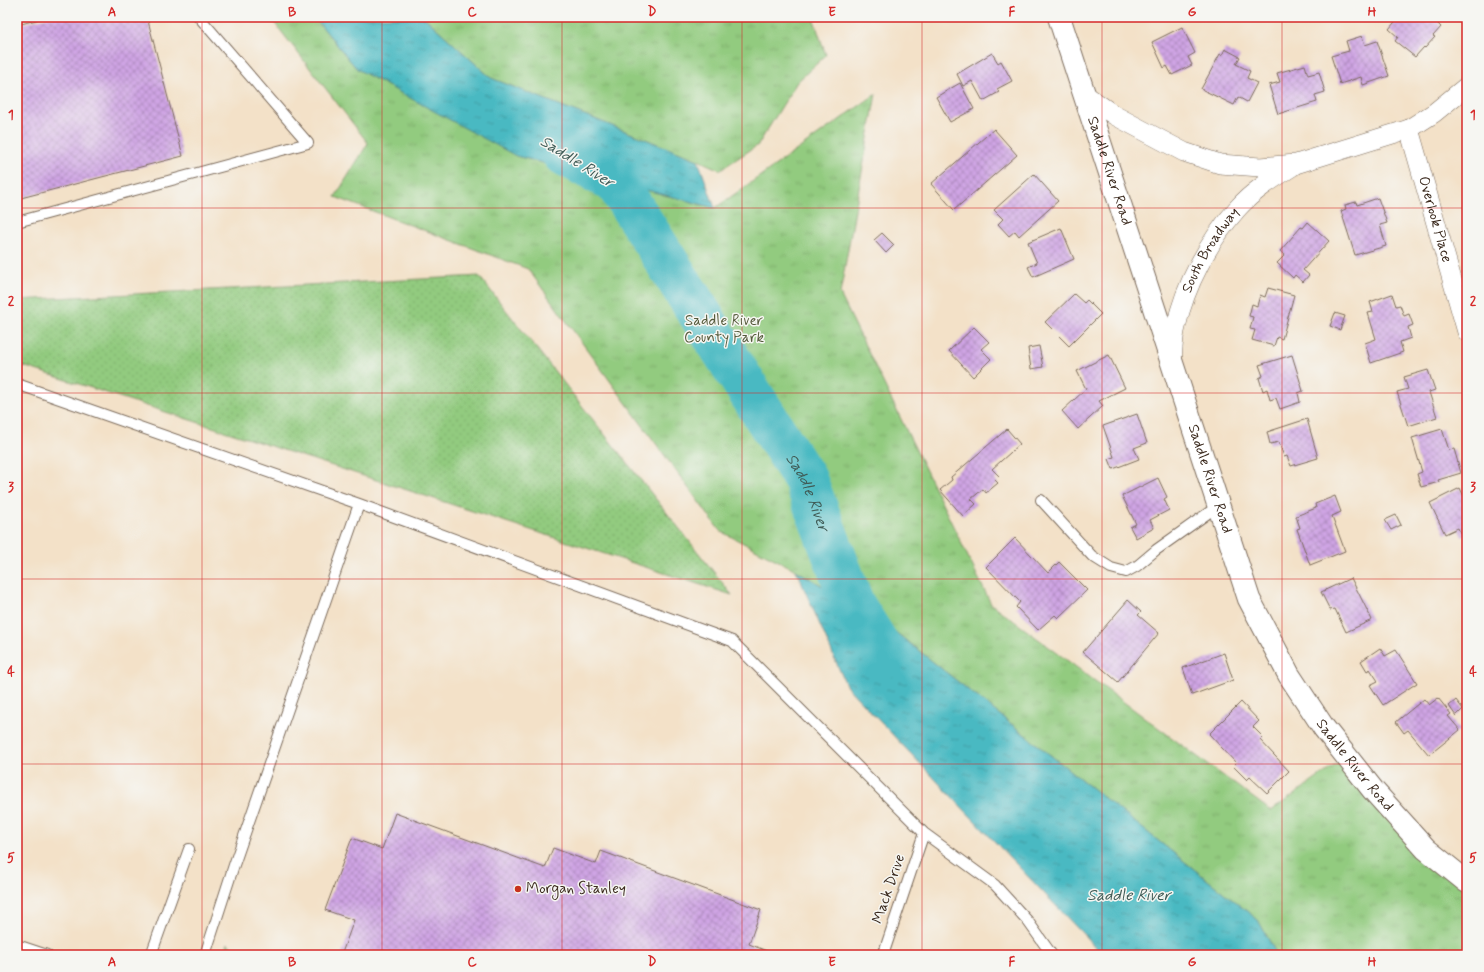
<svg xmlns="http://www.w3.org/2000/svg" width="1484" height="972" viewBox="0 0 1484 972" font-family="Mynerve,sans-serif">
	<style>
		.grass { fill: url(#grass-dots); stroke: #667a4e }
		.park { fill: url(#park-tufts); stroke: #667a4e }
		.water { fill: url(#water-ripples); stroke: #427270 }
		.lines { fill: none; stroke-linecap: round; stroke-linejoin: round }
		.river { stroke: #4ab9c2; stroke-width: 44 }
		.building { fill: url(#building-cross-hatch) }
		.lane-casing { stroke: #7b6a5a; stroke-width: 12 }
		.street-casing { stroke: #7b6a5a; stroke-width: 20 }
		.secondary-casing { stroke: #7b6a5a; stroke-width: 24 }
		.lane { stroke: #fff; stroke-width: 10 }
		.street { stroke: #fff; stroke-width: 19 }
		.secondary { stroke: #fff; stroke-width: 22 }
		.grid { fill: none; stroke: #d62828; stroke-width: 1; stroke-opacity: 0.55 }
		.poi-dot { fill: #c8321e; stroke: #f6f6f2; stroke-width: 1.5 }
		.labels { text-anchor: middle; dominant-baseline: central; stroke-width: 3; stroke-linejoin: round; paint-order: stroke }
		.street-label { font-size: 15px; fill: #3b2a1e; stroke: #f6f6f2 }
		.park-label { font-size: 15px; fill: #555a3b; stroke: #f6f6f2 }
		.poi-label { font-size: 15px; fill: #3b2a1e; stroke: #f6f6f2; text-anchor: start }
		.water-label { font-size: 16px; font-style: italic; fill: #405c57; stroke: #f6f6f2 }
		.neatline { fill: none; stroke: #d62828; stroke-width: 1.5 }
		.grid-label { font-size: 13px; text-anchor: middle; font-weight: bold; fill: #d62828 }
	</style>
	<defs>
		<pattern id="grass-dots" width="8" height="8" patternUnits="userSpaceOnUse"><rect width="8" height="8" fill="#92cb7f"/><path d="M2 2h.1M6 6h.1" fill="none" stroke="#7fae6d" stroke-width="1.8" stroke-linecap="round"/></pattern>
		<pattern id="park-tufts" width="24" height="20" patternUnits="userSpaceOnUse"><rect width="24" height="20" fill="#92cb7f"/><path d="M3 7l-1-3M5 7V3M7 7l1-3M15 17l-1-3M17 17v-4M19 17l1-3" fill="none" stroke="#7fae6d"/></pattern>
		<pattern id="water-ripples" width="26" height="14" patternUnits="userSpaceOnUse"><rect width="26" height="14" fill="#4ab9c2"/><path d="M2 4q2-2 4 0t4 0M15 11q2-2 4 0t4 0" fill="none" stroke="#3f979d"/></pattern>
		<pattern id="building-cross-hatch" width="8" height="8" patternUnits="userSpaceOnUse"><rect width="8" height="8" fill="#cfa4e4"/><path d="M0 0l8 8M0 8l8-8" fill="none" stroke="#a986b8"/></pattern>
	</defs>
	<rect width="100%" height="100%" fill="#f6f6f2"/>
	<filter id="ink" filterUnits="userSpaceOnUse"><feTurbulence type="fractalNoise" baseFrequency=".025" numOctaves="2"/><feDisplacementMap in="SourceGraphic" scale="8" xChannelSelector="R" yChannelSelector="G"/><feConvolveMatrix kernelMatrix="1 2 1 2 8 2 1 2 1" color-interpolation-filters="sRGB"/></filter>
	<filter id="wash" filterUnits="userSpaceOnUse"><feTurbulence type="fractalNoise" baseFrequency=".012" numOctaves="4" result="noise"/><feDisplacementMap in="SourceGraphic" scale="16" xChannelSelector="R" yChannelSelector="G"/><feGaussianBlur stdDeviation="0.9" result="paint"/><feColorMatrix in="noise" values="0 0 0 0 0 0 0 0 0 0 0 0 0 0 0 0 0 1.4 0 .05"/><feComposite in="paint" operator="in"/></filter>
	<g filter="url(#wash)">
		<rect width="100%" height="100%" fill="#f3e1c8"/>
		<!-- grass -->
		<path class="grass" d="M479,276L732,595L17,364V300Z
			M228,943L238,955H224Z"/>
		<!-- park -->
		<path class="park" d="M270,17H314L357,69L517,156L715,208L876,94L840,294L991,604L1271,811L1347,757L1467,882V955H1277L1258,920L884,623L796,570L720,531L528,269L335,197L368,143Z
			M424,17H813L826,55L797,82L758,145L720,170L698,160L491,78Z"/>
		<!-- water -->
		<path class="water" d="M314,17H424L491,78L698,160L715,208L516,156L357,69Z
			M796,570L884,623L1258,920L1277,955H1103L847,687Z"/>
		<g class="lines">
			<!-- river -->
			<path class="river" id="s1" d="M563,153L616,182L805,479L853,605L885,656"/>
		</g>
		<g id="blocks">
			<!-- building -->
			<path class="building" d="M48,17H147L183,156L17,199V25Z
				M1399,17H1443L1438,24L1441,27L1433,36L1435,37L1425,48L1424,47L1415,57L1395,41L1398,37L1389,29Z
				M1182,27L1195,53L1188,57L1192,65L1172,75L1167,66L1164,68L1152,42Z
				M1362,36L1365,45L1377,41L1389,76L1363,85L1361,77L1340,84L1331,56L1349,51L1346,41Z
				M1225,49L1240,57L1236,64L1250,71L1247,78L1257,83L1247,102L1238,97L1234,105L1201,89L1220,54L1222,55Z
				M992,53L998,63L1001,61L1012,81L997,89L999,92L983,101L972,81L963,86L957,74Z
				M1305,65L1308,75L1319,72L1325,92L1315,95L1317,102L1278,114L1269,85L1280,82L1277,73Z
				M960,83L974,109L950,122L936,97Z
				M994,129L1017,155L954,210L931,184Z
				M1034,174L1058,201L1019,236L1015,231L1009,236L998,224L1003,219L994,210Z
				M1378,198L1387,223L1380,225L1386,246L1355,255L1341,211L1346,209L1345,205L1356,202L1357,205Z
				M1308,222L1329,241L1303,270L1309,275L1303,282L1295,275L1293,278L1277,263L1285,255L1280,251L1301,227L1303,228Z
				M1061,228L1074,259L1033,277L1028,267L1037,263L1028,242Z
				M882,233L894,245L886,253L874,240Z
				M1268,288L1294,295L1282,339L1277,337L1274,346L1252,340L1255,330L1250,329L1253,317L1249,316L1252,304L1257,306L1260,295L1265,297Z
				M1074,294L1084,303L1087,300L1101,314L1069,346L1045,322Z
				M1392,294L1396,306L1400,305L1404,316L1409,314L1413,325L1408,327L1411,338L1400,342L1403,352L1371,363L1365,343L1376,339L1368,313L1373,312L1370,302Z
				M1335,313L1345,316L1340,330L1330,326Z
				M974,327L989,342L981,349L991,359L973,377L949,351Z
				M1039,346L1043,367L1031,369L1028,348Z
				M1109,355L1125,388L1099,401L1103,406L1078,429L1062,411L1086,389L1077,371Z
				M1292,355L1303,391L1298,393L1300,402L1280,409L1276,398L1270,400L1267,389L1263,391L1259,378L1263,376L1259,365Z
				M1428,370L1435,390L1429,392L1437,417L1408,426L1397,392L1408,389L1404,377Z
				M1137,414L1147,443L1134,448L1139,459L1113,469L1109,459L1114,457L1103,426Z
				M1307,419L1318,458L1291,466L1287,456L1284,457L1279,442L1270,444L1267,432Z
				M1007,429L1020,444L992,469L999,476L995,480L998,483L986,493L983,489L971,499L976,504L963,516L940,490L952,480L951,477Z
				M1442,429L1449,450L1454,449L1461,473L1438,480L1439,482L1421,487L1417,474L1422,472L1412,438Z
				M1158,478L1167,497L1164,499L1169,510L1150,520L1154,528L1136,538L1130,527L1136,524L1122,496Z
				M1460,488L1467,503V535L1462,537L1458,528L1445,534L1430,503Z
				M1335,496L1341,512L1332,516L1345,551L1310,565L1297,529L1300,528L1296,516L1316,508L1315,504Z
				M1396,515L1401,525L1391,530L1385,520Z
				M1015,538L1048,573L1059,562L1087,590L1058,618L1055,615L1038,630L1016,607L1020,602L986,567Z
				M1351,578L1372,620L1346,632L1335,609L1330,610L1321,592Z
				M1128,600L1141,612L1138,615L1159,633L1118,682L1083,652Z
				M1380,648L1385,656L1396,650L1417,683L1383,705L1370,685L1378,681L1370,669L1367,671L1361,661Z
				M1224,653L1233,680L1192,695L1183,668Z
				M1438,698L1451,714L1448,716L1460,730L1429,755L1408,730L1404,733L1396,722L1424,699L1429,705Z
				M1456,700L1463,709L1456,716L1449,706Z
				M1241,702L1259,721L1253,727L1263,737L1260,740L1289,771L1267,793L1250,777L1247,780L1233,766L1236,763L1209,734Z
				M395,813L545,868L553,848L596,864L601,851L761,910L749,944L777,955H347L342,953L354,920L325,910L352,838L382,849Z"/>
		</g>
	</g>
	<g filter="url(#ink)">
		<use href="#blocks" fill-opacity="0" stroke="#7b6a5a" stroke-width="1"/>
		<g class="lines">
			<!-- lane casing -->
			<g class="lane-casing">
				<path id="lane" d="M17,222L308,143L199,17
					M17,384L359,504L732,641L924,833L995,885L1027,920L1052,955
					M1041,500L1092,556L1111,568L1126,572L1137,566L1156,550L1218,506
					M17,945L47,955
					M151,955L189,849
					M205,955L234,865L359,504
					M883,955L924,833"/>
			</g>
			<!-- street casing -->
			<g class="street-casing">
				<g id="street">
					<path d="M1084,94L1114,115L1184,152L1220,164L1260,167L1296,164L1409,129L1434,113L1467,86"/>
					<path id="s2" d="M1409,129L1467,332"/>
					<path id="s3" d="M1172,361C1173,350 1173,338 1176,327C1185,285 1209,241 1237,209C1253,191 1274,178 1293,166"/>
				</g>
			</g>
			<!-- secondary casing -->
			<g class="secondary-casing">
				<g id="secondary">
					<path id="s4" d="M1059,17L1249,599L1289,675L1324,728L1373,790L1426,849L1467,882"/>
				</g>
			</g>
			<!-- lane -->
			<use href="#lane" class="lane"/>
			<!-- street -->
			<use href="#street" class="street"/>
			<!-- secondary -->
			<use href="#secondary" class="secondary"/>
		</g>
	</g>
	<!-- grid -->
	<path class="grid" d="M202,17V955M382,17V955M562,17V955M742,17V955M922,17V955M1102,17V955M1282,17V955M17,208H1467M17,393H1467M17,579H1467M17,764H1467"/>
	<!-- markers -->
	<circle class="poi-dot" cx="518" cy="889" r="4"/>
	<g class="labels">
		<!-- street labels -->
		<g class="street-label">
			<text stroke="none"><textPath href="#s4" startOffset="162">Saddle River Road</textPath></text>
			<text stroke="none"><textPath href="#s2" startOffset="94">Overlook Place</textPath></text>
			<text stroke="none"><textPath href="#s3" startOffset="119">South Broadway</textPath></text>
			<text stroke="none"><textPath href="#s4" startOffset="486">Saddle River Road</textPath></text>
			<text stroke="none"><textPath href="#s4" startOffset="810">Saddle River Road</textPath></text>
			<text transform="translate(889 889) rotate(-71)">Mack Drive</text>
		</g>
		<!-- park labels -->
		<g class="park-label">
			<text x="724" y="321">Saddle River<tspan x="724" dy="17">County Park</tspan></text>
		</g>
		<!-- poi labels -->
		<g class="poi-label">
			<text x="526" y="889">Morgan Stanley</text>
		</g>
		<!-- water labels -->
		<g class="water-label">
			<text transform="translate(577 162) rotate(32)">Saddle River</text>
			<text stroke="none"><textPath href="#s1" startOffset="426">Saddle River</textPath></text>
			<text x="1129" y="895">Saddle River</text>
		</g>
	</g>
	<!-- margin -->
	<rect width="1484" height="972" fill="none" stroke="#f6f6f2" stroke-width="44"/>
	<rect x="22" y="22" width="1440" height="928" class="neatline"/>
	<g class="grid-label">
		<text x="112" y="16">A</text>
		<text x="292" y="16">B</text>
		<text x="472" y="16">C</text>
		<text x="652" y="16">D</text>
		<text x="832" y="16">E</text>
		<text x="1012" y="16">F</text>
		<text x="1192" y="16">G</text>
		<text x="1372" y="16">H</text>
		<text x="11" y="119">1</text>
		<text x="1473" y="119">1</text>
		<text x="11" y="305">2</text>
		<text x="1473" y="305">2</text>
		<text x="11" y="491">3</text>
		<text x="1473" y="491">3</text>
		<text x="11" y="676">4</text>
		<text x="1473" y="676">4</text>
		<text x="11" y="862">5</text>
		<text x="1473" y="862">5</text>
		<text x="112" y="966">A</text>
		<text x="292" y="966">B</text>
		<text x="472" y="966">C</text>
		<text x="652" y="966">D</text>
		<text x="832" y="966">E</text>
		<text x="1012" y="966">F</text>
		<text x="1192" y="966">G</text>
		<text x="1372" y="966">H</text>
	</g>
</svg>
